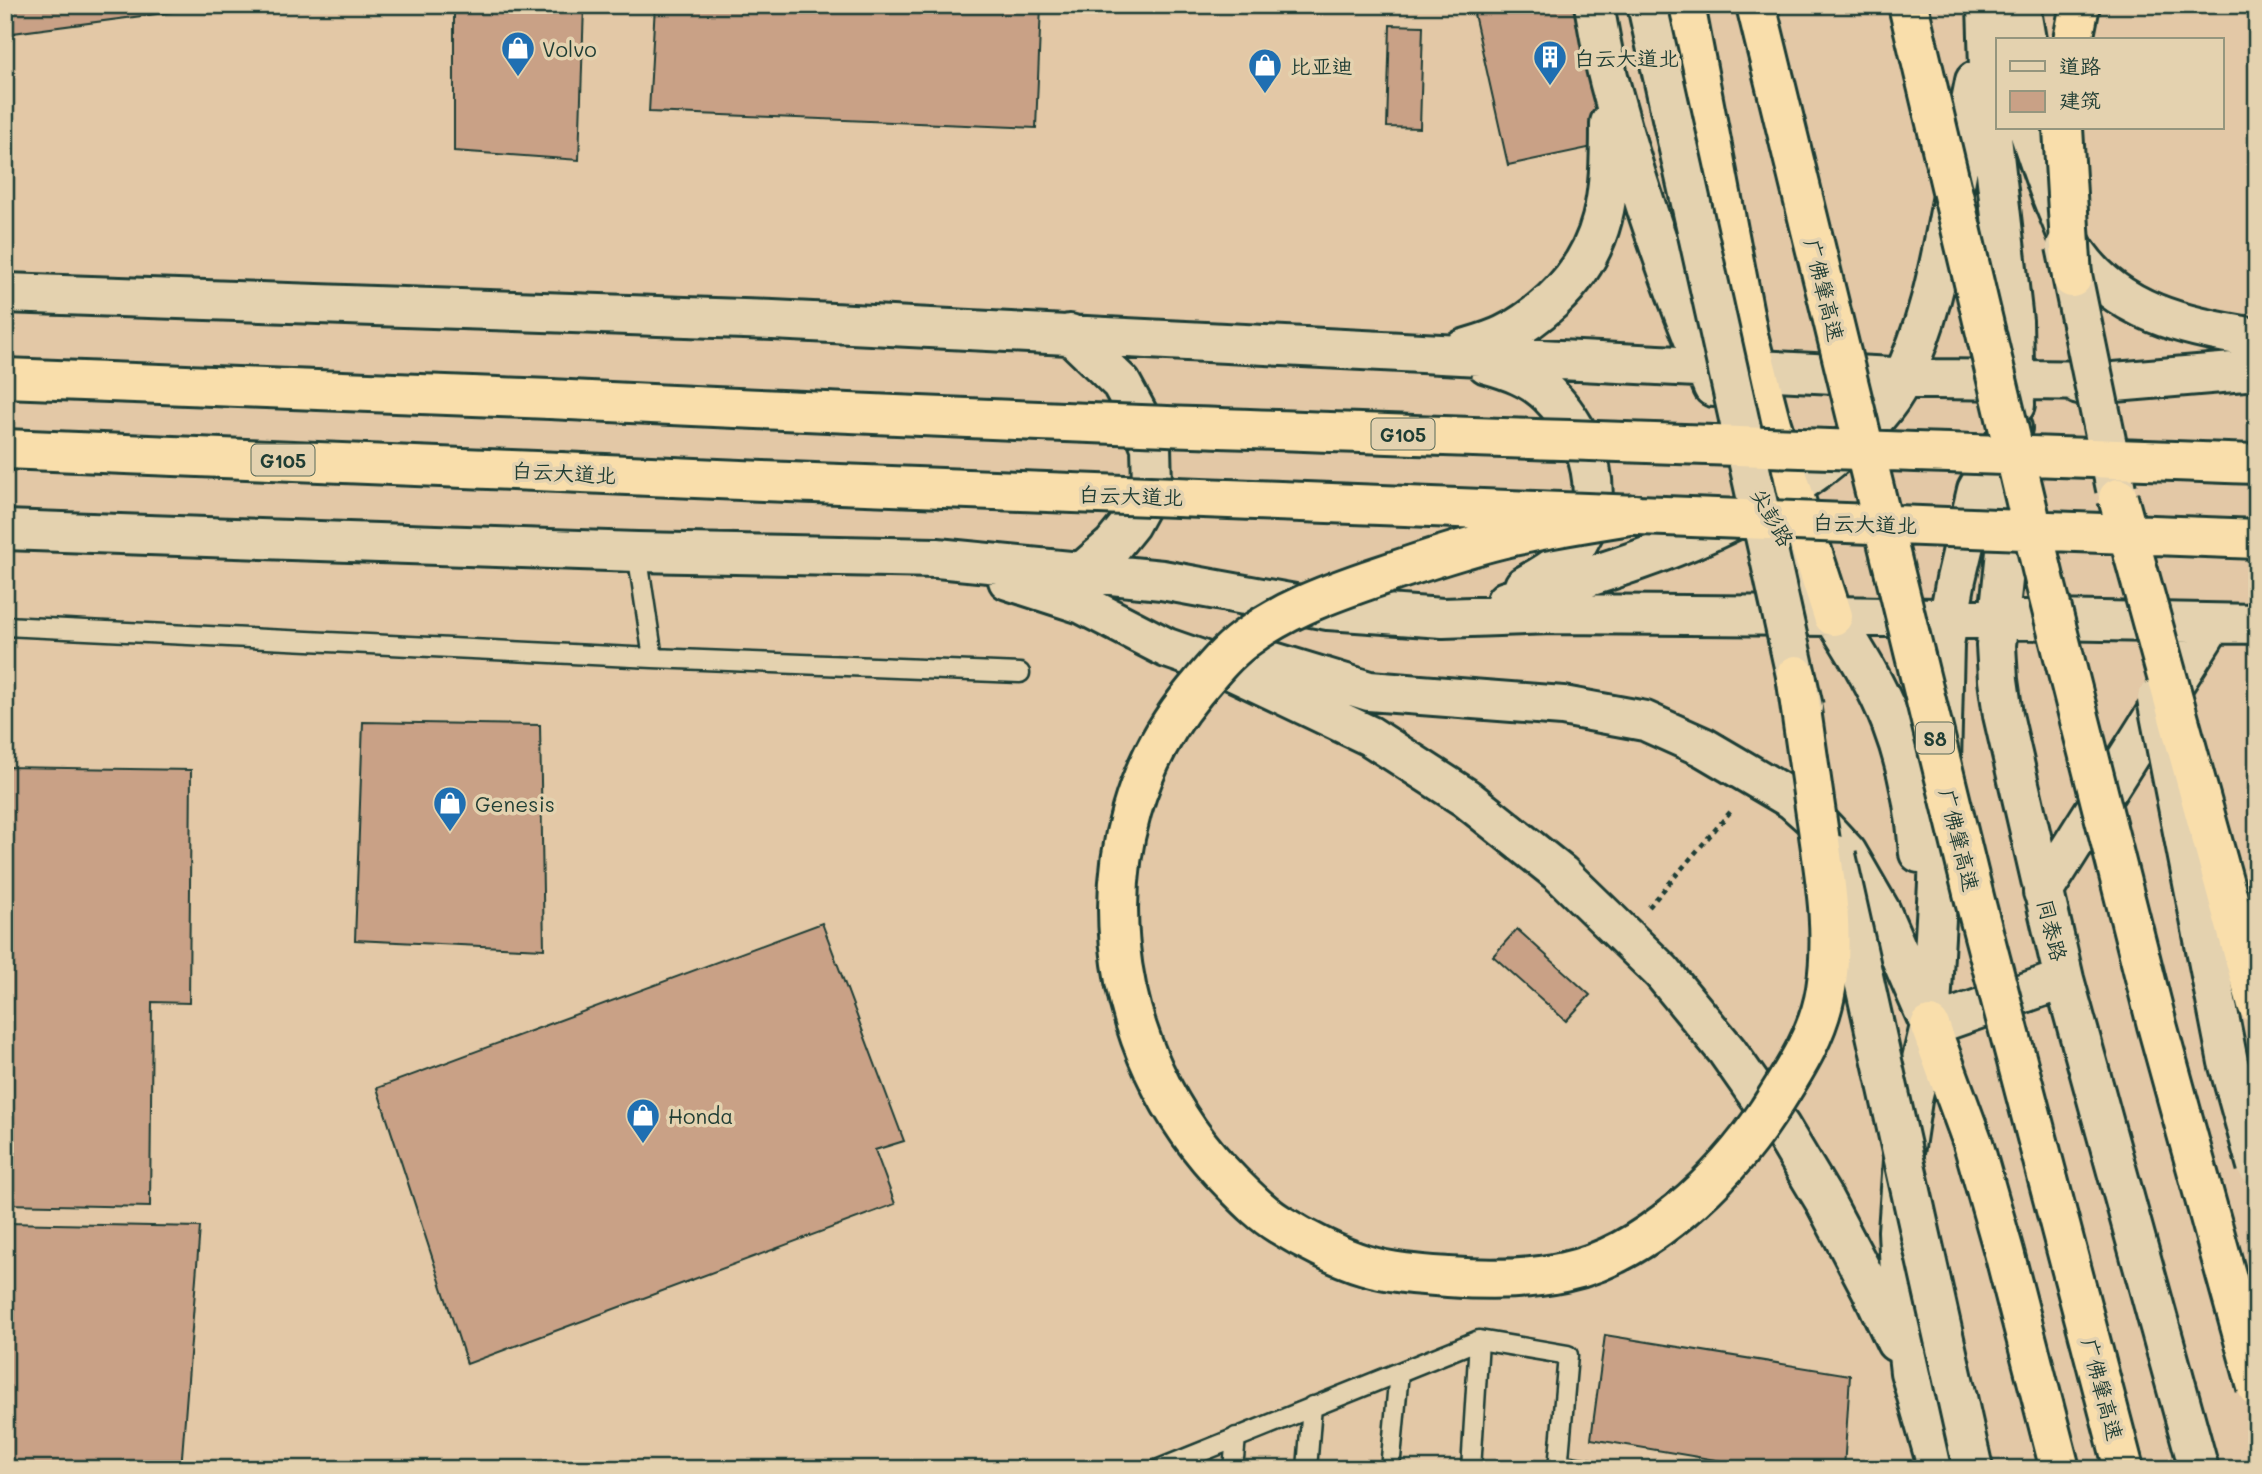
<svg xmlns="http://www.w3.org/2000/svg" width="2262" height="1474" viewBox="0 0 2262 1474" font-family="Mali,'LXGW WenKai TC',sans-serif">
	<style>
		.building { fill: #c9a186; stroke: #1f3d34; stroke-width: 2 }
		.lines { fill: none; stroke-linecap: round; stroke-linejoin: round }
		.lane-casing { stroke: #1f3d34; stroke-width: 23 }
		.secondary-casing { stroke: #1f3d34; stroke-width: 44 }
		.highway-casing { stroke: #1f3d34; stroke-width: 44 }
		.path { stroke: #1f3d34; stroke-width: 4.5; stroke-dasharray: 5 5; stroke-linecap: butt }
		.lane { stroke: #e4d2af; stroke-width: 18 }
		.secondary { stroke: #e4d2af; stroke-width: 38 }
		.highway { stroke: #f9deab; stroke-width: 38 }
		.secondary-bridge-casing { stroke: #1f3d34; stroke-width: 44; stroke-linecap: butt }
		.highway-bridge-casing { stroke: #1f3d34; stroke-width: 44; stroke-linecap: butt }
		.secondary-bridge { stroke: #e4d2af; stroke-width: 38 }
		.highway-bridge { stroke: #f9deab; stroke-width: 38 }
		.labels { text-anchor: middle; dominant-baseline: central; stroke-width: 7; stroke-linejoin: round; paint-order: stroke }
		.shield { fill: #e4d2af; stroke: #5a6a59; stroke-width: 2 }
		.shield-label { font-size: 19px; font-weight: bold; fill: #1f3d34 }
		.poi-label { font-size: 21px; fill: #1f3d34; stroke: #e4d2af; text-anchor: start }
		.street-label { font-size: 21px; fill: #1f3d34; stroke: #e4d2af }
	</style>
	<rect width="100%" height="100%" fill="#e3c8a6"/>
	<filter id="ink" filterUnits="userSpaceOnUse"><feTurbulence type="fractalNoise" baseFrequency=".0143" numOctaves="2"/><feDisplacementMap in="SourceGraphic" scale="14" xChannelSelector="R" yChannelSelector="G"/><feConvolveMatrix kernelMatrix="1 2 1 2 8 2 1 2 1" color-interpolation-filters="sRGB"/></filter>
	<g filter="url(#ink)">
		<!-- building -->
		<path class="building" d="M5,5H179V11L5,34Z
			M454,5H584L579,160L454,151Z
			M655,5H1041L1036,128L649,112Z
			M1472,5H1591L1621,141L1508,165Z
			M1390,25L1423,26L1420,128L1387,127Z
			M363,722L540,725L544,949L355,940Z
			M5,767L191,770L189,1003L152,1002L150,1207L5,1204Z
			M822,923L904,1141L875,1150L895,1204L467,1364L377,1088Z
			M1517,929L1590,995L1566,1021L1493,956Z
			M5,1223L200,1227L181,1469H5Z
			M1605,1335L1850,1375L1844,1469H1769L1591,1439Z"/>
		<g class="lines">
			<!-- lane casing -->
			<g class="lane-casing">
				<path id="lane" d="M637,552L653,658
					M5,626L653,658L1020,673
					M1559,1464L1589,1469
					M1159,1469L1479,1340L1568,1355L1558,1469
					M1233,1469L1236,1437
					M1307,1469L1312,1406
					M1390,1469L1399,1372
					M1471,1469L1479,1340"/>
			</g>
			<!-- secondary casing -->
			<g class="secondary-casing">
				<path id="secondary" d="M1594,5C1599,31 1603,58 1610,84C1637,187 1672,289 1713,387
					M1987,5L1991,129L2013,321L2015,405
					M2020,5L2026,40
					M2028,128C2038,159 2048,189 2061,219C2065,229 2069,240 2074,249C2114,312 2188,328 2257,338
					M5,293L773,320L1933,379L2104,381
					M1070,334L1121,383L1140,418L1151,447L1152,484L1130,524L1113,545L1082,572
					M1464,349C1477,345 1492,341 1504,335C1522,326 1538,314 1552,301C1608,249 1610,194 1610,123
					M1487,364C1509,370 1532,378 1549,395C1590,436 1611,501 1572,551C1560,566 1540,577 1524,586
					M2079,385L2257,370
					M1759,494C1782,535 1807,574 1832,614C1854,649 1876,683 1891,722C1907,764 1916,809 1919,853
					M2012,496L1996,645L1998,680L2003,715L2064,979L2199,1469
					M5,530L637,552L937,558L1162,580L1328,610L1443,618L1553,614L1833,616L2257,624
					M1008,580L1082,604L1167,648L1233,671L1370,736L1466,798L1561,874L1662,972L1727,1051L1781,1128L1824,1200L1871,1289L1896,1342
					M1506,601C1626,568 1761,526 1853,440C1871,423 1889,405 1900,383C1929,326 1940,263 1952,201C1959,161 1967,121 1975,81
					M1234,650L1369,691L1563,706L1645,721L1703,747L1793,800L1821,825L1847,853L1881,912L1927,1018
					M2043,892L2212,624
					M1930,1026L2064,979
					M1938,1469L1910,1372L1901,1293L1898,1231L1903,1160L1912,1100L1930,1026L1938,883L1944,644L1956,579L1977,490L2012,428"/>
			</g>
			<!-- highway casing -->
			<g class="highway-casing">
				<path id="highway" d="M1685,5L1748,335L1771,424L1833,616
					M2073,40L2080,5
					M5,378L550,399
					M5,449L560,472
					M1930,1026L1973,1143L2004,1252L2060,1469"/>
			</g>
			<!-- path -->
			<path class="path" d="M1649,907L1731,811"/>
			<!-- lane -->
			<use href="#lane" class="lane"/>
			<!-- secondary -->
			<use href="#secondary" class="secondary"/>
			<!-- highway -->
			<use href="#highway" class="highway"/>
			<!-- secondary-bridge casing -->
			<g class="secondary-bridge-casing">
				<path id="secondary-bridge" d="M1647,5L1803,707
					M2066,246L2116,489
					M2157,699L2228,1062L2257,1166
					M1836,855L1973,1469"/>
			</g>
			<!-- highway-bridge casing -->
			<g class="highway-bridge-casing">
				<path id="highway-bridge" d="M1756,5L1975,901L2124,1469
					M1908,5L2046,586L2157,1025L2257,1387
					M2063,128L2072,278
					M550,399C1119,428 1688,443 2257,464
					M560,472L763,481L2257,539
					M2118,498L2257,1004
					M1635,514C1590,522 1544,528 1500,539C1455,550 1412,565 1368,580C1325,595 1282,611 1245,639C1225,654 1210,673 1194,692C1075,836 1102,1054 1232,1183C1246,1197 1261,1213 1279,1224C1303,1239 1338,1257 1365,1265C1391,1273 1421,1275 1448,1277C1486,1280 1527,1280 1564,1272C1645,1255 1724,1179 1768,1112C1792,1074 1819,1035 1826,989C1835,932 1825,877 1817,821C1810,772 1803,723 1796,675"/>
			</g>
			<!-- secondary-bridge -->
			<use href="#secondary-bridge" class="secondary-bridge"/>
			<!-- highway-bridge -->
			<use href="#highway-bridge" class="highway-bridge"/>
		</g>
	</g>
	<!-- icons -->
	<defs>
		<g id="shop-pin" transform="scale(1.75)"><path d="M0 17L-7.5 6A9.5 9.5 0 1 1 7.5 6Z" fill="#1f6fb2" stroke="#e4d2af"/><path d="M-5-2.5h2.3a2.7 3.5 0 0 1 5.4 0H5L5.5 6h-11ZM-1.5-2.5h3a1.5 2.3 0 0 0-3 0Z" fill="#fff"/></g>
		<g id="building-pin" transform="scale(1.75)"><path d="M0 17L-7.5 6A9.5 9.5 0 1 1 7.5 6Z" fill="#1f6fb2" stroke="#e4d2af"/><path d="M-4-6H4V6H1V3H-1V6H-4ZM-2.5-4.3h1.7v1.8h-1.7ZM.8-4.3h1.7v1.8H.8ZM-2.5-1h1.7V.8h-1.7ZM.8-1h1.7V.8H.8Z" fill="#fff"/></g>
	</defs>
	<g fill-rule="evenodd">
		<use href="#shop-pin" x="518" y="48"/>
		<use href="#building-pin" x="1550" y="57"/>
		<use href="#shop-pin" x="1265" y="65"/>
		<use href="#shop-pin" x="450" y="803"/>
		<use href="#shop-pin" x="643" y="1115"/>
	</g>
	<g class="labels">
		<!-- shield labels -->
		<g class="shield">
			<rect x="1371.5" y="418.5" width="63" height="31" rx="5"/>
			<rect x="251.5" y="444.5" width="63" height="31" rx="5"/>
			<rect x="1916" y="722.5" width="38" height="31" rx="5"/>
		</g>
		<g class="shield-label">
			<text x="1403" y="434">G105</text>
			<text x="283" y="460">G105</text>
			<text x="1935" y="738">S8</text>
		</g>
		<!-- poi labels -->
		<g class="poi-label">
			<text x="542" y="48">Volvo</text>
			<text x="1574" y="57">白云大道北</text>
			<text x="1290" y="65">比亚迪</text>
			<text x="475" y="803">Genesis</text>
			<text x="668" y="1115">Honda</text>
		</g>
		<!-- street labels -->
		<g class="street-label">
			<text transform="translate(1825 290) rotate(76)">广佛肇高速</text>
			<text transform="translate(564 472) rotate(3)">白云大道北</text>
			<text transform="translate(1131 495) rotate(2)">白云大道北</text>
			<text transform="translate(1773 517) rotate(60)">尖彭路</text>
			<text transform="translate(1865 523) rotate(2)">白云大道北</text>
			<text transform="translate(1960 840) rotate(76)">广佛肇高速</text>
			<text transform="translate(2053 930) rotate(76)">同泰路</text>
			<text transform="translate(2103 1389) rotate(75)">广佛肇高速</text>
		</g>
	</g>
	<!-- margin -->
	<rect width="2262" height="1474" fill="none" stroke="#e4d2af" stroke-width="28"/>
	<rect x="14" y="14" width="2234" height="1446" fill="none" stroke="#1f3d34" stroke-width="2.5" filter="url(#ink)"/>
	<!-- legend -->
	<rect x="1996" y="38" width="228" height="91" fill="#e4d2af" stroke="#95967e" stroke-width="2"/>
	<rect x="2010" y="61" width="35" height="10" fill="#e4d2af" stroke="#95967e" stroke-width="2"/>
	<text x="2059" y="74" font-size="21" fill="#1f3d34">道路</text>
	<rect x="2010" y="91" width="35" height="21" fill="#c9a186" stroke="#95967e" stroke-width="2"/>
	<text x="2059" y="108" font-size="21" fill="#1f3d34">建筑</text>
</svg>
